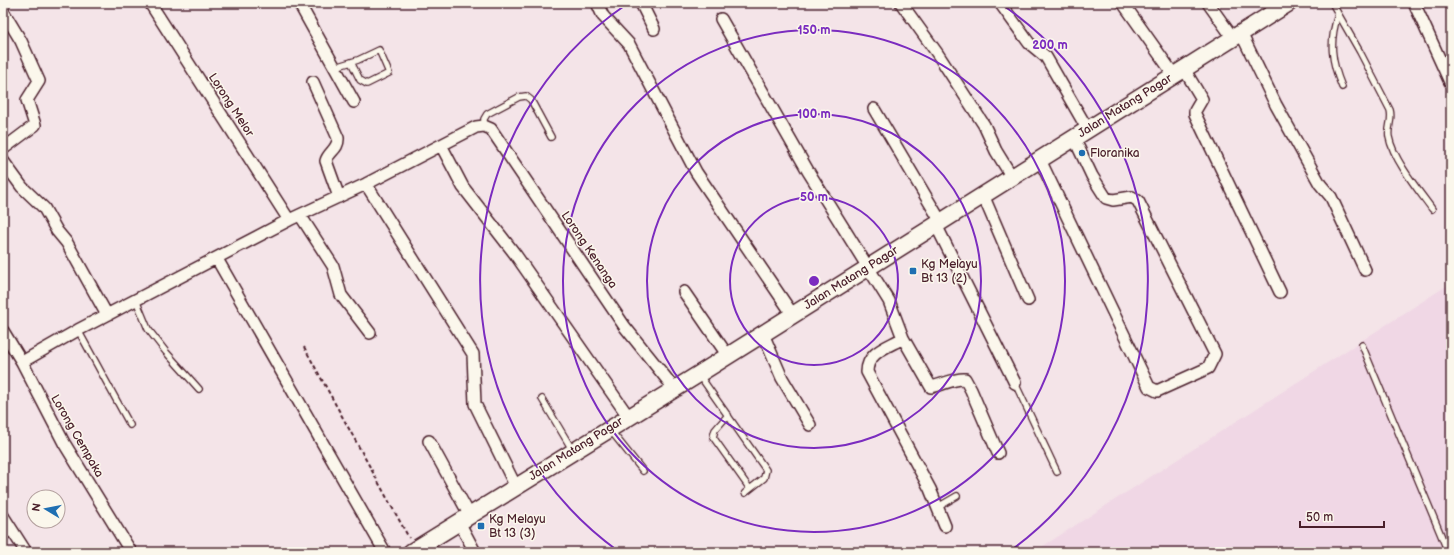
<svg xmlns="http://www.w3.org/2000/svg" width="1454" height="555" viewBox="0 0 1454 555" font-family="'Balsamiq Sans',sans-serif">
	<style>
		.built { fill: #f0d7e5 }
		.lines { fill: none; stroke-linecap: round; stroke-linejoin: round }
		.service-casing { stroke: #4a1f2b; stroke-width: 8 }
		.minor-casing { stroke: #4a1f2b; stroke-width: 14 }
		.secondary-casing { stroke: #4a1f2b; stroke-width: 19 }
		.path { stroke: #4a1f2b; stroke-width: 2; stroke-dasharray: 4 3; stroke-linecap: butt }
		.service { stroke: #fbf7ec; stroke-width: 5.5 }
		.minor { stroke: #fbf7ec; stroke-width: 11 }
		.secondary { stroke: #fbf7ec; stroke-width: 16 }
		.ring { fill: none; stroke: #7b2cbf; stroke-width: 2 }
		.poi-dot { fill: #1f6fb2; stroke: #fbf7ec; stroke-width: 1.5 }
		.labels { text-anchor: middle; dominant-baseline: central; stroke-width: 3; stroke-linejoin: round; paint-order: stroke }
		.street-label { font-size: 12px; fill: #4a1f2b; stroke: #fbf7ec }
		.poi-label { font-size: 12px; fill: #4a1f2b; stroke: #fbf7ec; text-anchor: start }
		.centre { fill: #7b2cbf; stroke: #fbf7ec; stroke-width: 2 }
		.ring-label { font-size: 12px; text-anchor: middle; font-weight: bold; fill: #7b2cbf; stroke: #fbf7ec; stroke-width: 3; stroke-linejoin: round; paint-order: stroke }
	</style>
	<rect width="100%" height="100%" fill="#f4e4e8"/>
	<filter id="ink" filterUnits="userSpaceOnUse"><feTurbulence type="fractalNoise" baseFrequency=".025" numOctaves="2"/><feDisplacementMap in="SourceGraphic" scale="8" xChannelSelector="R" yChannelSelector="G"/><feConvolveMatrix kernelMatrix="1 2 1 2 8 2 1 2 1" color-interpolation-filters="sRGB"/></filter>
	<g filter="url(#ink)">
		<!-- built -->
		<path class="built" d="M1451,283V552H1034Z"/>
		<g class="lines">
			<!-- service casing -->
			<g class="service-casing">
				<path id="service" d="M1332,3L1360,52L1390,110C1393,120 1387,128 1389,137C1393,159 1419,191 1432,209
					M1338,14C1329,42 1331,61 1342,87
					M335,67L358,60L379,50L389,73L367,84L360,80L351,62
					M484,126V119L487,114L519,97L526,96L531,100L551,137
					M136,300L148,329L166,352L199,389
					M78,330L130,425
					M1362,345L1448,552
					M700,376L766,470L764,478L745,493
					M1015,383L1057,472
					M542,399L573,451
					M728,415L715,430L713,437L750,489
					M611,431L643,471
					M938,507L957,496
					M3,538L12,531"/>
			</g>
			<!-- minor casing -->
			<g class="minor-casing">
				<path id="minor" d="M150,3L289,220
					M299,3L354,102
					M597,3L603,16L629,44L696,172L793,315
					M641,3L654,29
					M901,3L937,53L984,125L996,151L1012,177
					M1000,3L1029,43L1046,57L1088,130
					M1123,3L1174,75
					M1208,3L1233,38
					M1414,3L1450,82
					M3,11L21,41L39,81L27,100L35,125L3,149
					M721,19L808,171L889,301L903,338L931,387C942,385 954,378 965,379L971,390L998,453
					M1241,33L1276,105L1320,184L1331,197L1365,270
					M1184,69L1202,99L1195,111V114L1280,292
					M313,82L338,138C339,149 328,152 326,161L339,197
					M874,109L941,222
					M441,145L463,187L515,254L628,416
					M1040,160L1149,387L1157,391L1208,368L1215,354L1138,201L1132,197L1113,200L1106,198L1092,176L1074,138
					M3,161L22,187L44,208L57,231L67,243L107,315
					M366,184L473,354L475,404L516,487
					M983,195L1028,300
					M300,215L333,266L341,295L370,333
					M936,225L1015,383
					M217,259L385,552
					M684,292L728,356
					M3,331L22,362L64,443L131,552
					M763,334L782,378L810,425
					M903,338C888,347 867,352 867,372L930,489L945,526
					M22,362L78,330L289,220L366,184L476,127L484,126L491,129L625,327L674,388
					M429,441L470,516
					M3,516L26,552
					M459,522L475,552"/>
			</g>
			<!-- secondary casing -->
			<g class="secondary-casing">
				<path id="secondary" d="M411,552L699,374L1289,3"/>
			</g>
			<!-- path -->
			<path class="path" d="M304,347L409,538"/>
			<!-- service -->
			<use href="#service" class="service"/>
			<!-- minor -->
			<use href="#minor" class="minor"/>
			<!-- secondary -->
			<use href="#secondary" class="secondary"/>
		</g>
	</g>
	<!-- distance rings -->
	<g class="ring">
		<circle cx="814" cy="281" r="84"/>
		<circle cx="814" cy="281" r="167"/>
		<circle cx="814" cy="281" r="251"/>
		<path d="M618 551A334 334 0 0 1 627 4M1001 4A334 334 0 0 1 1010 551"/>
	</g>
	<!-- markers -->
	<g class="poi-dot">
		<circle cx="1082" cy="153" r="4"/>
		<rect x="909" y="267" width="8" height="8" rx="2"/>
		<rect x="477" y="522" width="8" height="8" rx="2"/>
	</g>
	<g class="labels">
		<!-- street labels -->
		<g class="street-label">
			<text transform="translate(231 105) rotate(57)">Lorong Melor</text>
			<text transform="translate(1125 106) rotate(-32)">Jalan Matang Pagar</text>
			<text transform="translate(589 250) rotate(56)">Lorong Kenanga</text>
			<text transform="translate(851 278) rotate(-32)">Jalan Matang Pagar</text>
			<text transform="translate(77 436) rotate(60)">Lorong Cempaka</text>
			<text transform="translate(576 449) rotate(-32)">Jalan Matang Pagar</text>
		</g>
		<!-- poi labels -->
		<g class="poi-label">
			<text x="1090" y="153">Floranika</text>
			<text x="921" y="264">Kg Melayu<tspan x="921" dy="14">Bt 13 (2)</tspan></text>
			<text x="489" y="519">Kg Melayu<tspan x="489" dy="14">Bt 13 (3)</tspan></text>
		</g>
	</g>
	<circle cx="814" cy="281" r="6" class="centre"/>
	<g class="ring-label">
		<text x="814" y="34">150 m</text>
		<text x="1050" y="49">200 m</text>
		<text x="814" y="118">100 m</text>
		<text x="814" y="201">50 m</text>
	</g>
	<!-- margin -->
	<rect width="1454" height="555" fill="none" stroke="#fbf7ec" stroke-width="16"/>
	<rect x="8" y="8" width="1438" height="539" fill="none" stroke="#4a1f2b" stroke-width="1.5" filter="url(#ink)"/>
	<!-- north arrow -->
	<g transform="translate(46 509) rotate(280)"><circle r="19" fill="#fbf7ec" stroke="#b4a19f"/>
	<path d="M0-3L7 15L0 10L-7 15Z" fill="#1f6fb2"/>
	<text y="-6" font-size="11" font-weight="bold" text-anchor="middle" fill="#4a1f2b">N</text>
	</g>
	<!-- scale -->
	<path d="M1300 521v6h84v-6" fill="none" stroke="#4a1f2b" stroke-width="2"/>
	<text x="1306" y="521" font-size="12" fill="#4a1f2b" stroke="#fbf7ec" stroke-width="3" paint-order="stroke">50 m</text>
</svg>
